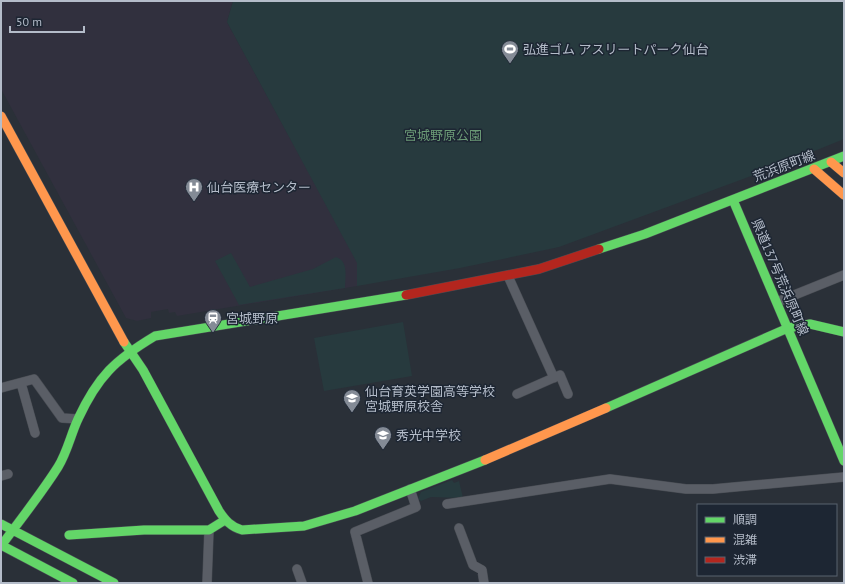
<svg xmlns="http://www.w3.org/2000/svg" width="845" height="584" viewBox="0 0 845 584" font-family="'PT Sans','Noto Sans JP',sans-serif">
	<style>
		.medical { fill: #31303e }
		.green { fill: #273a3e }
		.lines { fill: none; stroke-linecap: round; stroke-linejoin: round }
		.street-casing { stroke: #484c53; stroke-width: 10 }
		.fast-casing { stroke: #484c53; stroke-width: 10 }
		.slow-casing { stroke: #484c53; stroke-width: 10 }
		.jam-casing { stroke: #484c53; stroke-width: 10 }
		.street { stroke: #5a5e66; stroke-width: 9 }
		.fast { stroke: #63d668; stroke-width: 9 }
		.slow { stroke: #ff974d; stroke-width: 9 }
		.jam { stroke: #b3261e; stroke-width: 9 }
		.labels { text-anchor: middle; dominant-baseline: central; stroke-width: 3; stroke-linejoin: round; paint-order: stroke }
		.poi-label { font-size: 13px; fill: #b4bcc9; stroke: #1d2633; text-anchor: start }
		.park-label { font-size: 13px; fill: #6b9a76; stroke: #1d2633 }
		.street-label { font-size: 13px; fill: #b4bcc9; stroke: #1d2633 }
	</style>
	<rect width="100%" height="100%" fill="#2a3038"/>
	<!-- medical -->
	<path class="medical" d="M1,1H233L227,22L358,263L357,286L177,316L175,312L169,313L168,309L151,312V318L137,321L126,318L1,89Z"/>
	<!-- green -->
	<path class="green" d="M233,1H844V139L765,171L559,247L460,268L357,286V263L227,22Z
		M231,253L250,287L313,269L336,257C349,261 345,277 345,288L239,305L215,261Z
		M403,322L412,376L324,391L314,338Z
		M452,480L454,483L459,481L463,498L431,497L421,501L418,499L421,492Z"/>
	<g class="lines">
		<!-- street casing -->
		<g class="street-casing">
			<path id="street" d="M508,276L554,378
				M777,302L844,275
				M21,383L35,433
				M1,388L34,379L62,418L78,419
				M517,394L560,375L568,394
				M1,476L8,474
				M447,504L610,479L686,489H713L844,477
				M459,528L473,565L482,570L484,583
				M297,569L302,583
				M207,583L209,530
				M368,583L355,532L416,507L410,489"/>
		</g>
		<!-- fast casing -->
		<g class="fast-casing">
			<path id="fast" d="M733,200L844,461
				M599,249L645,234L844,156
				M124,342L143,370L219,511C225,520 231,527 242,530L304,526L355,511L485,460
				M606,408L788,328L810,324L844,332
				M1,524L114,583
				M69,535L144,530H209L225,520
				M1,545L73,583
				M1,546C20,520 41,494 58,467C67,453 71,434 78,419C98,376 115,360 155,336L406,295"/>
		</g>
		<!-- slow casing -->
		<g class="slow-casing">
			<path id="slow" d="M1,116L124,342
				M831,162L844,173
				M814,169L844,195
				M485,460L606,408"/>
		</g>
		<!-- jam casing -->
		<g class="jam-casing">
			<path id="jam" d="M406,295L539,269L599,249"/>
		</g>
		<!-- street -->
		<use href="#street" class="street"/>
		<!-- fast -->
		<use href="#fast" class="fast"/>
		<!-- slow -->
		<use href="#slow" class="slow"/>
		<!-- jam -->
		<use href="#jam" class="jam"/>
	</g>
	<!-- icons -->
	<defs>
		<g id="stadium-pin" transform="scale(0.9)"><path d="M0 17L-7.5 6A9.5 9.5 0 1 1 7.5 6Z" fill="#848b96" stroke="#1d2633"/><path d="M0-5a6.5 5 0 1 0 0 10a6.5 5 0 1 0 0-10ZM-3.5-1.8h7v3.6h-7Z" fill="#fff"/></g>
		<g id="hospital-pin" transform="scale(0.9)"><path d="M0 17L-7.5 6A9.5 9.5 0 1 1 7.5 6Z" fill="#848b96" stroke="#1d2633"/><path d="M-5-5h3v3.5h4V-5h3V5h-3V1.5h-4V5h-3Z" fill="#fff"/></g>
		<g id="station-pin" transform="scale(0.9)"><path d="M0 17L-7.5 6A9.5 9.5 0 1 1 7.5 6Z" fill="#848b96" stroke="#1d2633"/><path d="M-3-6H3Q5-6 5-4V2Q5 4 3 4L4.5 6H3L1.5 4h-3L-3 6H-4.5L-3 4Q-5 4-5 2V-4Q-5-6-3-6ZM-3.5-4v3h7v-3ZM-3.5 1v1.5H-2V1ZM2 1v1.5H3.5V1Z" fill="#fff"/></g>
		<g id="school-pin" transform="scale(0.9)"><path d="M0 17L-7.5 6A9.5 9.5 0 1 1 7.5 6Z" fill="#848b96" stroke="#1d2633"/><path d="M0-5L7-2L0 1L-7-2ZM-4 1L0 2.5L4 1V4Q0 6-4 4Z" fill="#fff"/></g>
	</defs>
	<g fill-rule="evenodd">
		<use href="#stadium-pin" x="510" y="49"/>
		<use href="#hospital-pin" x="194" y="187"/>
		<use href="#station-pin" x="213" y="318"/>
		<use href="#school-pin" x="352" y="398"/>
		<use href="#school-pin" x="383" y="435"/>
	</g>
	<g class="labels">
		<!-- poi labels -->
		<g class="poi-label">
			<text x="523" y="49">弘進ゴム アスリートパーク仙台</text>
			<text x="207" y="187">仙台医療センター</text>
			<text x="226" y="318">宮城野原</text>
			<text x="365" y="391">仙台育英学園高等学校<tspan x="365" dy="15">宮城野原校舎</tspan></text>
			<text x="396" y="435">秀光中学校</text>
		</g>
		<!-- park labels -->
		<g class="park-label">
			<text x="443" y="135">宮城野原公園</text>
		</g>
		<!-- street labels -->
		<g class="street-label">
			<text transform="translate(784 166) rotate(-21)">荒浜原町線</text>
			<text transform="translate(780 277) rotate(67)">県道137号荒浜原町線</text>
		</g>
	</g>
	<!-- border -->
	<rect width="845" height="584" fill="none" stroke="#b4bcc9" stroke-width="4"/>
	<!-- legend -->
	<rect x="697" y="504" width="140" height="72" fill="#1d2633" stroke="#59626f"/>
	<rect x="705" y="517" width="20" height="6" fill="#63d668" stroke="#59626f"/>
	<text x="733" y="524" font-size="12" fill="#b4bcc9">順調</text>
	<rect x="705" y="537" width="20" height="6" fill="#ff974d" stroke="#59626f"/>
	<text x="733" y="544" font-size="12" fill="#b4bcc9">混雑</text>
	<rect x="705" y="557" width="20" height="6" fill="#b3261e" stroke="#59626f"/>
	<text x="733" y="564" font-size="12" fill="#b4bcc9">渋滞</text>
	<!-- scale -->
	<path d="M10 26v6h74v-6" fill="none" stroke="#b4bcc9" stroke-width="2"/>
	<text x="16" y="26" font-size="12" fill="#b4bcc9" stroke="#1d2633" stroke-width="3" paint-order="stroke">50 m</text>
</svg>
